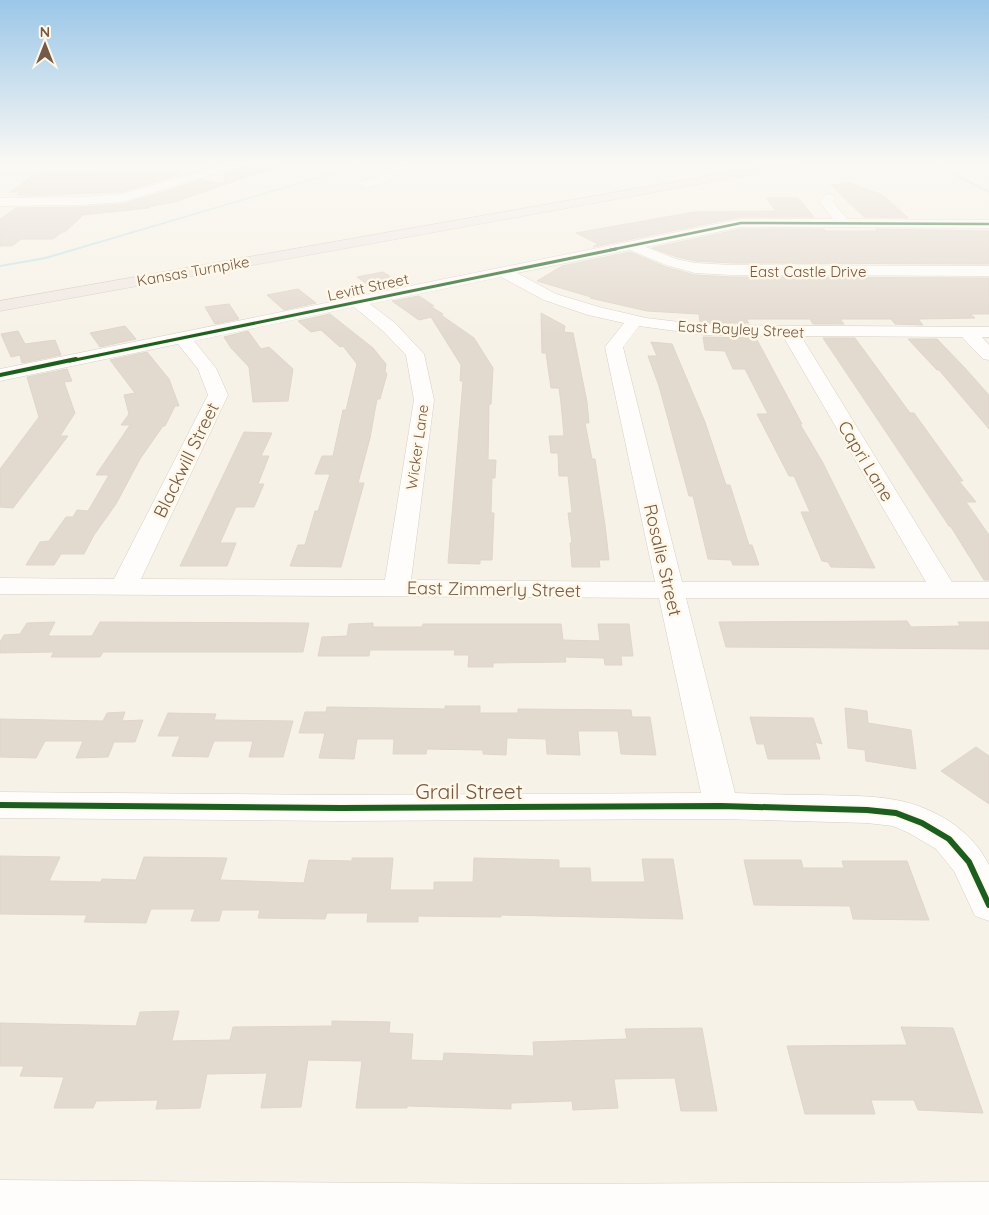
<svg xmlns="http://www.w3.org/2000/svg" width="989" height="1215" viewBox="0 0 989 1215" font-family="Quicksand,sans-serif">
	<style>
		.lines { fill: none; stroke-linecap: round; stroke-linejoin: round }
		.stream { fill: #c9e3e7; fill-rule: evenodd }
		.building { fill: #e3dacf; stroke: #e0d5c9 }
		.minor-casing { stroke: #d6cec5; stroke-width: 1 }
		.highway-casing { stroke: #d5ccc4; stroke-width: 1 }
		.minor { fill: #fefdfb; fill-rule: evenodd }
		.highway { fill: #f1e8e3; fill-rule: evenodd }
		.cycleway-far3-casing { stroke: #fff7e8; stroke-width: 4 }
		.cycleway-far2-casing { stroke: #fff7e8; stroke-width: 5 }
		.cycleway-far1-casing { stroke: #fff7e8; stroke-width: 6 }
		.cycleway-casing { stroke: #fff7e8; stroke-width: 9 }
		.cycleway-far3 { stroke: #1b5e20; stroke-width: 2.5 }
		.cycleway-far2 { stroke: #1b5e20; stroke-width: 3 }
		.cycleway-far1 { stroke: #1b5e20; stroke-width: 4 }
		.cycleway { stroke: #1b5e20; stroke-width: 6 }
		.labels { text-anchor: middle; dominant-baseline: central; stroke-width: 5; stroke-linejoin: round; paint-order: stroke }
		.far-street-label { font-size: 15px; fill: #755a47; stroke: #fff7e8 }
		.street-label { font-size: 18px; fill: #755a47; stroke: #fff7e8 }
		.near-street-label { font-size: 21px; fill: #755a47; stroke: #fff7e8 }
	</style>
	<rect width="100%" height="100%" fill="#f7f2e7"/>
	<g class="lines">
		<!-- stream -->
		<path class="stream" d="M366,163H369L46,259L0,267V265L45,257Z
			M943,163H945L944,166L947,169L989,191V193L945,171L942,166Z"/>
	</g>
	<!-- building -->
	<path class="building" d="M247,163H278V166L175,202L147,207L149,208L83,215L65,232H62L53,239H21L12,246H0V219L16,208L82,207L123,204L202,180L224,183L225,173L244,167Z
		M166,173L179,175L122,192L33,196L17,195L20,192H10L35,174Z
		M850,183L883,195L908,218L864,217L831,185Z
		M766,198H798L814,217H741L593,247L598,244L576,233L694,212L776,211Z
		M741,229H824L825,231H877L876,229L989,231V264L732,263L695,261L677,257L652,248Z
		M630,252L666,267L695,275L732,277L989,278V314H970L975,318L918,319L923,325L895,324L891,319H840L844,324H813L810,319H746L749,323H700L699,314L647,311L590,298L591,297L537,281L562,266Z
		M383,272L403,285L377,291L357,277Z
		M298,289L316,303L284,310L267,295Z
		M419,296L434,306H430L443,314L441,315L474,338L493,368L491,404H489L488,460H496L495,478H492L491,513H494L492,560H480V564L448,563L463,381H460L461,365L431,317L419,320L392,301Z
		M229,304L239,319L215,324L205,307Z
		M541,313L565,326L564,332L573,333L587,402L589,423H585L592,459H595L605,525L609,560H599L600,567H572L570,543H572L568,513H572L568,476H559L558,453H551L549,436H564L561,403L559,388H551L546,353H542Z
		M330,314L373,348L386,364L385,371L387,374L380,399H377L370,438L358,483H364L341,567L290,566L298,545H305L315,511H318L330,474H315L322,456H333L343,410H346L357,364L343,346L340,347L321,330L311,332L298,321Z
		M125,326L136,339L100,347L90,333Z
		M18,331L25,344L55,340L61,355L22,363L20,355L11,357L1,334Z
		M248,331L261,349L269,347L293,369L288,401L253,402L249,367L231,348L224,337Z
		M703,337L756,338L802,424H800L823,463L875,568L831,567L828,562L822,561L801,512H810L794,476H789L757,414H768L745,369H733L725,351L705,350Z
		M823,338H855L910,413H914L963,481H959L976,502H966L989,535V580H984L951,527L949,526Z
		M908,339H937L965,368L989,395V429L939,370H937Z
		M651,342L672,344L705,422L726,485H730L749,545H752L759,565H733L731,560L708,559L693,496H689L659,386L648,356H657Z
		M147,352L169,379L179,406H175L165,426H163L140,459L116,504L94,535L84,554H61L54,565H26L40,542L49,541L66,517H73L77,510L88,511L109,475H96L130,425H121L129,414L124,395L135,393L110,360Z
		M67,369L72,381L64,382L75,413L60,436H68L13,508L0,507V469L39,417L27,377Z
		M244,432L272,433L261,456H269L258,484H264L254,507H236L220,543H236L227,566H180Z
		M907,621L911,627L960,626L958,622H989V649L726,647L719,622Z
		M55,622L48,636H92L100,622L309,623L303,652H103L100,657H51L54,652L0,653V642L4,635L20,634L27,623Z
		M373,623V627H422L423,624H561L563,640L600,641L598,624H629L633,656H621L622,665H605L604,658L565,657L566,662L493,663V667H468L469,655H454L455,650H370L369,656H318L322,637L347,636L349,624Z
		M445,706H480V713H518V709L631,710L632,717H650L656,755L621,754L618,731H578L580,755L547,754L546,739L507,738L506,755L483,754V750L427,749L426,754H393L394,739H357L354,759L319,758L325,733H299L305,712H326L327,707L445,709Z
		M845,708L867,711L868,723L911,730L916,769L866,761L865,750L848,748Z
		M125,712L122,721L143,720L135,742H114L108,757L76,758L83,741H45L36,758L0,757V719L103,721L107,713Z
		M168,713L216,714L214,720L293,721L283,757H249L253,741H214L208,757L172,756L180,736H158Z
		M750,717L813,718L822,744L815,742L820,759H768L764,744H757Z
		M976,747L989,756V804L941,771Z
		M0,856L60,857L49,881L101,882L102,879L136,880L144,857L227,858L220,880L304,883L309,860L352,861V858H393L390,890H434V882H473L474,858L559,860V868H590L591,882H645L642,859H673L683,919L501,915V917L418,916V922H367L368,913H327L325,919L258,918L260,910H222L219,921H191L195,909H151L146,923L84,922L87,915L0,914Z
		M744,860H801L803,868H844L842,861H907L929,920L853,919L850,906L754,905Z
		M179,1011L172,1041L230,1040L233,1027L332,1026V1021L390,1022L389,1033L413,1034L411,1060L443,1061L444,1053L534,1056L533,1042L627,1039L625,1029L702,1028L717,1111H681L675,1078L614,1079L618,1108L573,1110L572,1101L511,1103V1109L407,1106V1108H356L362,1061L308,1060L301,1107L261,1108L267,1073L207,1074L200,1108L156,1109L158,1100L96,1101L93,1108H54L64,1077L20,1076L24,1066H0V1023L136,1026L140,1012Z
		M901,1027L953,1028L983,1113L918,1110L914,1100H871L875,1114H805L787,1046L907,1045Z"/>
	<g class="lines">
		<!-- minor casing -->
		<g class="minor-casing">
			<path id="minor" d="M228,163H245L243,165L123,202L82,205L0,206V198L82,197L122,194Z
				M401,163H415L382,184L365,188L359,184L361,181L374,178Z
				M0,165H191L197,168L191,171H0Z
				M829,194L833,195L835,198L833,202L847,219L989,220V228L741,227L646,247L676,259L695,263L732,265L989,266V276L732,275L695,273L666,265L630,250L517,273L556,294L599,307L646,318L705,325L989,327V337H982L989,345V360L983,359L962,337L801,336L952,582H989V598H686L735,793C763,794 791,795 819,795C844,796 871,795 896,800C934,807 972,830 989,865V921L975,916L954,871L936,849L909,833L893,826L867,823L721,819L341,821L0,818V792L341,795L701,793L659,598L0,594V578L114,579L208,395L198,369L178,344L0,381V369L741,219H833L820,202L825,195ZM501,277L544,300L588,315L624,323L605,347L655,582L411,580L434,400L424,354L395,323L370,304ZM354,307L383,331L406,355L414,400L385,580L141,579L228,395L216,368L194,341ZM639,326L705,335L783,336L926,582H682L623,347Z
				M0,1180L529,1184L989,1182V1215H0Z"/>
		</g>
		<!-- highway casing -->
		<g class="highway-casing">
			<path id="highway" d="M781,163H805L799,166L0,311V301Z"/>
		</g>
		<!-- minor -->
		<use href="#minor" class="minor"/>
		<!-- highway -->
		<use href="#highway" class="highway"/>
		<!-- cycleway-far3 casing -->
		<g class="cycleway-far3-casing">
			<path id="cycleway-far3" d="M610,250L741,223L989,224"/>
		</g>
		<!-- cycleway-far2 casing -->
		<g class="cycleway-far2-casing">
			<path id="cycleway-far2" d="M70,361L616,249"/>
		</g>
		<!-- cycleway-far1 casing -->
		<g class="cycleway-far1-casing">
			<path id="cycleway-far1" d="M0,375L76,359"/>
		</g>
		<!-- cycleway casing -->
		<g class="cycleway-casing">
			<path id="cycleway" d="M0,805L341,808L721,806L867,810L896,813L922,823L949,839L969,862L989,905"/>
		</g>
		<!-- cycleway-far3 -->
		<use href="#cycleway-far3" class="cycleway-far3"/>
		<!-- cycleway-far2 -->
		<use href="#cycleway-far2" class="cycleway-far2"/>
		<!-- cycleway-far1 -->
		<use href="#cycleway-far1" class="cycleway-far1"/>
		<!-- cycleway -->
		<use href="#cycleway" class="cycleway"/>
	</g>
	<!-- sky -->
	<linearGradient id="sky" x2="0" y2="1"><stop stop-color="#9bc7e8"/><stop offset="0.49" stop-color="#fbf9f4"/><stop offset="1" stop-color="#fbf9f4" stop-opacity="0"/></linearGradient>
	<rect width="989" height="333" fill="url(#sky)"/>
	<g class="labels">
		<!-- far-street labels -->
		<g class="far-street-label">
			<text transform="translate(193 271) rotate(-10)">Kansas Turnpike</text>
			<text x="808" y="271">East Castle Drive</text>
			<text transform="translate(368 287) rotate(-12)">Levitt Street</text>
			<text transform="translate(741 329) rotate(3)">East Bayley Street</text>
			<text transform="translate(417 447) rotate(-82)">Wicker Lane</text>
		</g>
		<!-- street labels -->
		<g class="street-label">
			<text transform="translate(186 460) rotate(-64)">Blackwill Street</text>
			<text transform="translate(866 461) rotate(59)">Capri Lane</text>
			<text transform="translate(663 560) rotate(77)">Rosalie Street</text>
			<text transform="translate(494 589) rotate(1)">East Zimmerly Street</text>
		</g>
		<!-- near-street labels -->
		<g class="near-street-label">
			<text x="469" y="791">Grail Street</text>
		</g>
	</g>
	<!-- north arrow -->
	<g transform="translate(45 45)" stroke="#fff7e8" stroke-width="4" paint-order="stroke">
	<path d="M0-4L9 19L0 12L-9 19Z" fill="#755a47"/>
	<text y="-8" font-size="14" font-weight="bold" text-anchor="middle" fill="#755a47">N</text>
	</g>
</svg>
